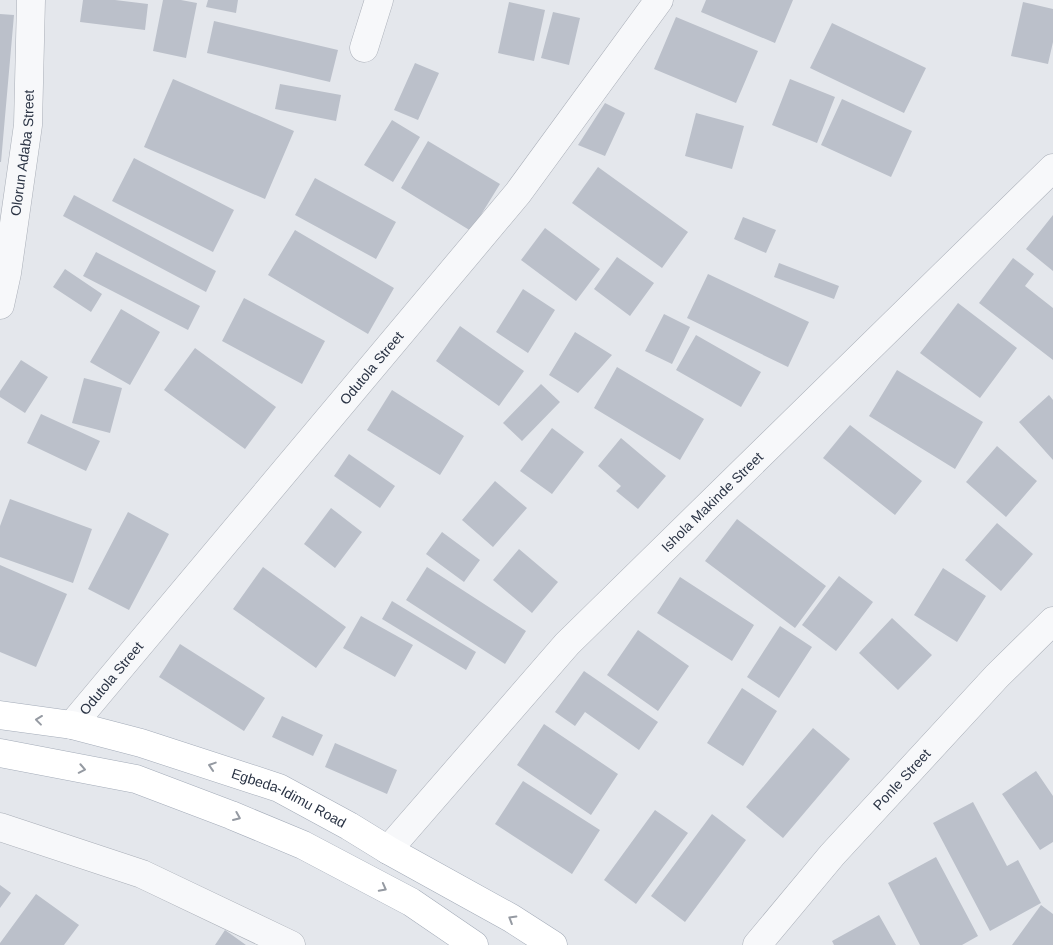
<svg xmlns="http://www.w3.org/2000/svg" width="1053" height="945" viewBox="0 0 1053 945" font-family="Arial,sans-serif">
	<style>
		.building { fill: #bbc0ca }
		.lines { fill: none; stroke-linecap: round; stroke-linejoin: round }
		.minor-casing { stroke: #a9aeb7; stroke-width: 29 }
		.primary-casing { stroke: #a3abb8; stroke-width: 29 }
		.minor { stroke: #f7f8fa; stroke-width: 28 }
		.primary { stroke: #fff; stroke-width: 28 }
		.oneway { stroke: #959aa2 }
		.labels { text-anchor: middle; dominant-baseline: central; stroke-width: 4; stroke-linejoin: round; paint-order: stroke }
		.street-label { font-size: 14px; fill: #2b3445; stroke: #f4f6f9 }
	</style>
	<rect width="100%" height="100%" fill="#e4e7ec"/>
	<!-- building -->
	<path class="building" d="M83,0H115L148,4L145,30L80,22Z
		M163,0H181L197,3L186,58L153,51Z
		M208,0H238L236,13L206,7Z
		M706,0H793L775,43L701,12Z
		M509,2L545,10L534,61L498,53Z
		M1023,2L1053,9V42L1048,64L1011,56Z
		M553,12L580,18L569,65L541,58Z
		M0,14L14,15L1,162H0Z
		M676,17L758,51L736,103L654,69Z
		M214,21L338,50L330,82L207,53Z
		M832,23L926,68L904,113L810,68Z
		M415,63L439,73L418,120L394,110Z
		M173,79L294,131L265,199L144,147Z
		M790,79L835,97L817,143L772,125Z
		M280,84L341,95L336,121L275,109Z
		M842,99L912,131L891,177L821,145Z
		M605,103L625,113L605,156L578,145Z
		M696,113L744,126L732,169L685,156Z
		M392,120L420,137L393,182L364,165Z
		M428,141L500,184L471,231L401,188Z
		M134,158L234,210L213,252L112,201Z
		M598,167L688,232L662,268L572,203Z
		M315,178L396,222L376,259L295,215Z
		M74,195L216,271L206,292L63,216Z
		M1053,215V271L1026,249Z
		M743,217L776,230L766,253L734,239Z
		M545,228L600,269L576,301L521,260Z
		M295,230L394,288L368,334L268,275Z
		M96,252L200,306L188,330L83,276Z
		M617,257L654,283L630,316L594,289Z
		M1013,258L1034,274L1025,286L1053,308V360L979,303Z
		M779,263L839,286L834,299L774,277Z
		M65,269L102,294L91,312L53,287Z
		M708,274L809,322L788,367L687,318Z
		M523,289L555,310L528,353L496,332Z
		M244,298L325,341L302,384L222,341Z
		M958,303L1017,348L980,398L920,353Z
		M121,309L160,332L130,385L90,362Z
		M664,314L690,327L672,364L645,351Z
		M460,326L524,371L499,406L436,361Z
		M575,332L612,355L578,393L549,375Z
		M696,335L761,372L741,407L676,370Z
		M195,348L276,407L245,449L164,390Z
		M21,360L48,377L25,413L0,397V391Z
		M617,367L704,419L680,460L594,408Z
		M897,370L983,422L955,469L869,416Z
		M84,378L122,388L110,433L72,423Z
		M541,384L560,402L522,441L503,423Z
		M392,390L464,436L440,475L367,430Z
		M1049,395L1053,400V460L1019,422Z
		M41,414L100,441L86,471L27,443Z
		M850,425L922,481L895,515L823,458Z
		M552,428L584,452L552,494L520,471Z
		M621,438L666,476L638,509L616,491L621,486L598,466Z
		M997,446L1037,481L1006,517L966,482Z
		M349,454L395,486L380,508L334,476Z
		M495,481L527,508L493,547L462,520Z
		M10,499L92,529L73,583L0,557V526Z
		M331,508L362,532L335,568L304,544Z
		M128,512L169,534L129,610L88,589Z
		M737,519L826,586L795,628L705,561Z
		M997,523L1033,554L1001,591L965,560Z
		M442,532L480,560L464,582L426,554Z
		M519,549L558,582L532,613L493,580Z
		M0,565L67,594L36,667L0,652Z
		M263,567L346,627L316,668L233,609Z
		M427,567L526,631L505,664L406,600Z
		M943,568L986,596L957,642L914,615Z
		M839,576L873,602L836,651L802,625Z
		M680,577L754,625L732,661L657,613Z
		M392,601L476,652L466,670L382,619Z
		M361,616L413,645L395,677L343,648Z
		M892,618L932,655L898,690L859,653Z
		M780,626L812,647L779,698L747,677Z
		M638,630L689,666L658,711L607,675Z
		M180,644L265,698L244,731L159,677Z
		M584,671L658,722L639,750L585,712L575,726L555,712Z
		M742,688L777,711L743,766L707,743Z
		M282,716L323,735L313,756L272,737Z
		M544,724L618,774L591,815L517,765Z
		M813,728L850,759L783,838L746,807Z
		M335,743L397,770L387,794L325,767Z
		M1036,771L1053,796V842L1040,850L1002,794Z
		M523,781L600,830L572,874L495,824Z
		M973,802L1007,866L1018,860L1041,903L990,931L933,823Z
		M655,810L688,833L636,904L604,880Z
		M712,814L746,840L685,922L651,896Z
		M936,857L978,936L962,945H920L888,883Z
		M0,885L11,893L0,908Z
		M36,894L79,925L64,945H0V943Z
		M1041,905L1053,914V945H1012Z
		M879,915L896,945H834L832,941Z
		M225,930L246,945H215Z"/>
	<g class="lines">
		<!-- minor casing -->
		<g class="minor-casing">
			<g id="minor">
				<path d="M364,48L379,0"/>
				<path id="s1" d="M0,305L7,273L28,125L31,0"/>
				<path id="s2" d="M72,725L518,193L659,0"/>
				<path d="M0,827L142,874L291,945"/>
				<path id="s3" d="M388,850L567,644L1053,168"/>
				<path id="s4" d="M757,945L832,855L997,676L1053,621"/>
			</g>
		</g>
		<!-- primary casing -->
		<g class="primary-casing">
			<g id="primary">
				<path id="s5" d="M0,715L72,725L141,743L279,788L349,826L388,850L511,918L553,945"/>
				<path d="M0,753L136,779L231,815L303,845L411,902L474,945"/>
			</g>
		</g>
		<!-- minor -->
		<use href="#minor" class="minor"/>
		<!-- primary -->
		<use href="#primary" class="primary"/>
	</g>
	<!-- one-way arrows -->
	<defs><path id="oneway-chevron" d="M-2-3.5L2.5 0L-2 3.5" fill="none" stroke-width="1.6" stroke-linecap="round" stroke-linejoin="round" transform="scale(1.25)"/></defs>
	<g class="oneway">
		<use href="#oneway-chevron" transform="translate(39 720) rotate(-173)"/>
		<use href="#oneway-chevron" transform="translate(212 766) rotate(-162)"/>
		<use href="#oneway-chevron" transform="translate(82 769) rotate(11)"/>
		<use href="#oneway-chevron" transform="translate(237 817) rotate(23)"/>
		<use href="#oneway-chevron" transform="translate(383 888) rotate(28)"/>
		<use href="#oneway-chevron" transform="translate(512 919) rotate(-149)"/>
	</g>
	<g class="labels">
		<!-- street labels -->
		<g class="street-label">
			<text stroke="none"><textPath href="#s1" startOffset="154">Olorun Adaba Street</textPath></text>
			<text stroke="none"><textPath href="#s2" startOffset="466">Odutola Street</textPath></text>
			<text stroke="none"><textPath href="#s3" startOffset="476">Ishola Makinde Street</textPath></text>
			<text stroke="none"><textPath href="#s2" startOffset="61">Odutola Street</textPath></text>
			<text stroke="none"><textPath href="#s4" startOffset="220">Ponle Street</textPath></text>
			<text stroke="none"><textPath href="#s5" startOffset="302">Egbeda-Idimu Road</textPath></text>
		</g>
	</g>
</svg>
